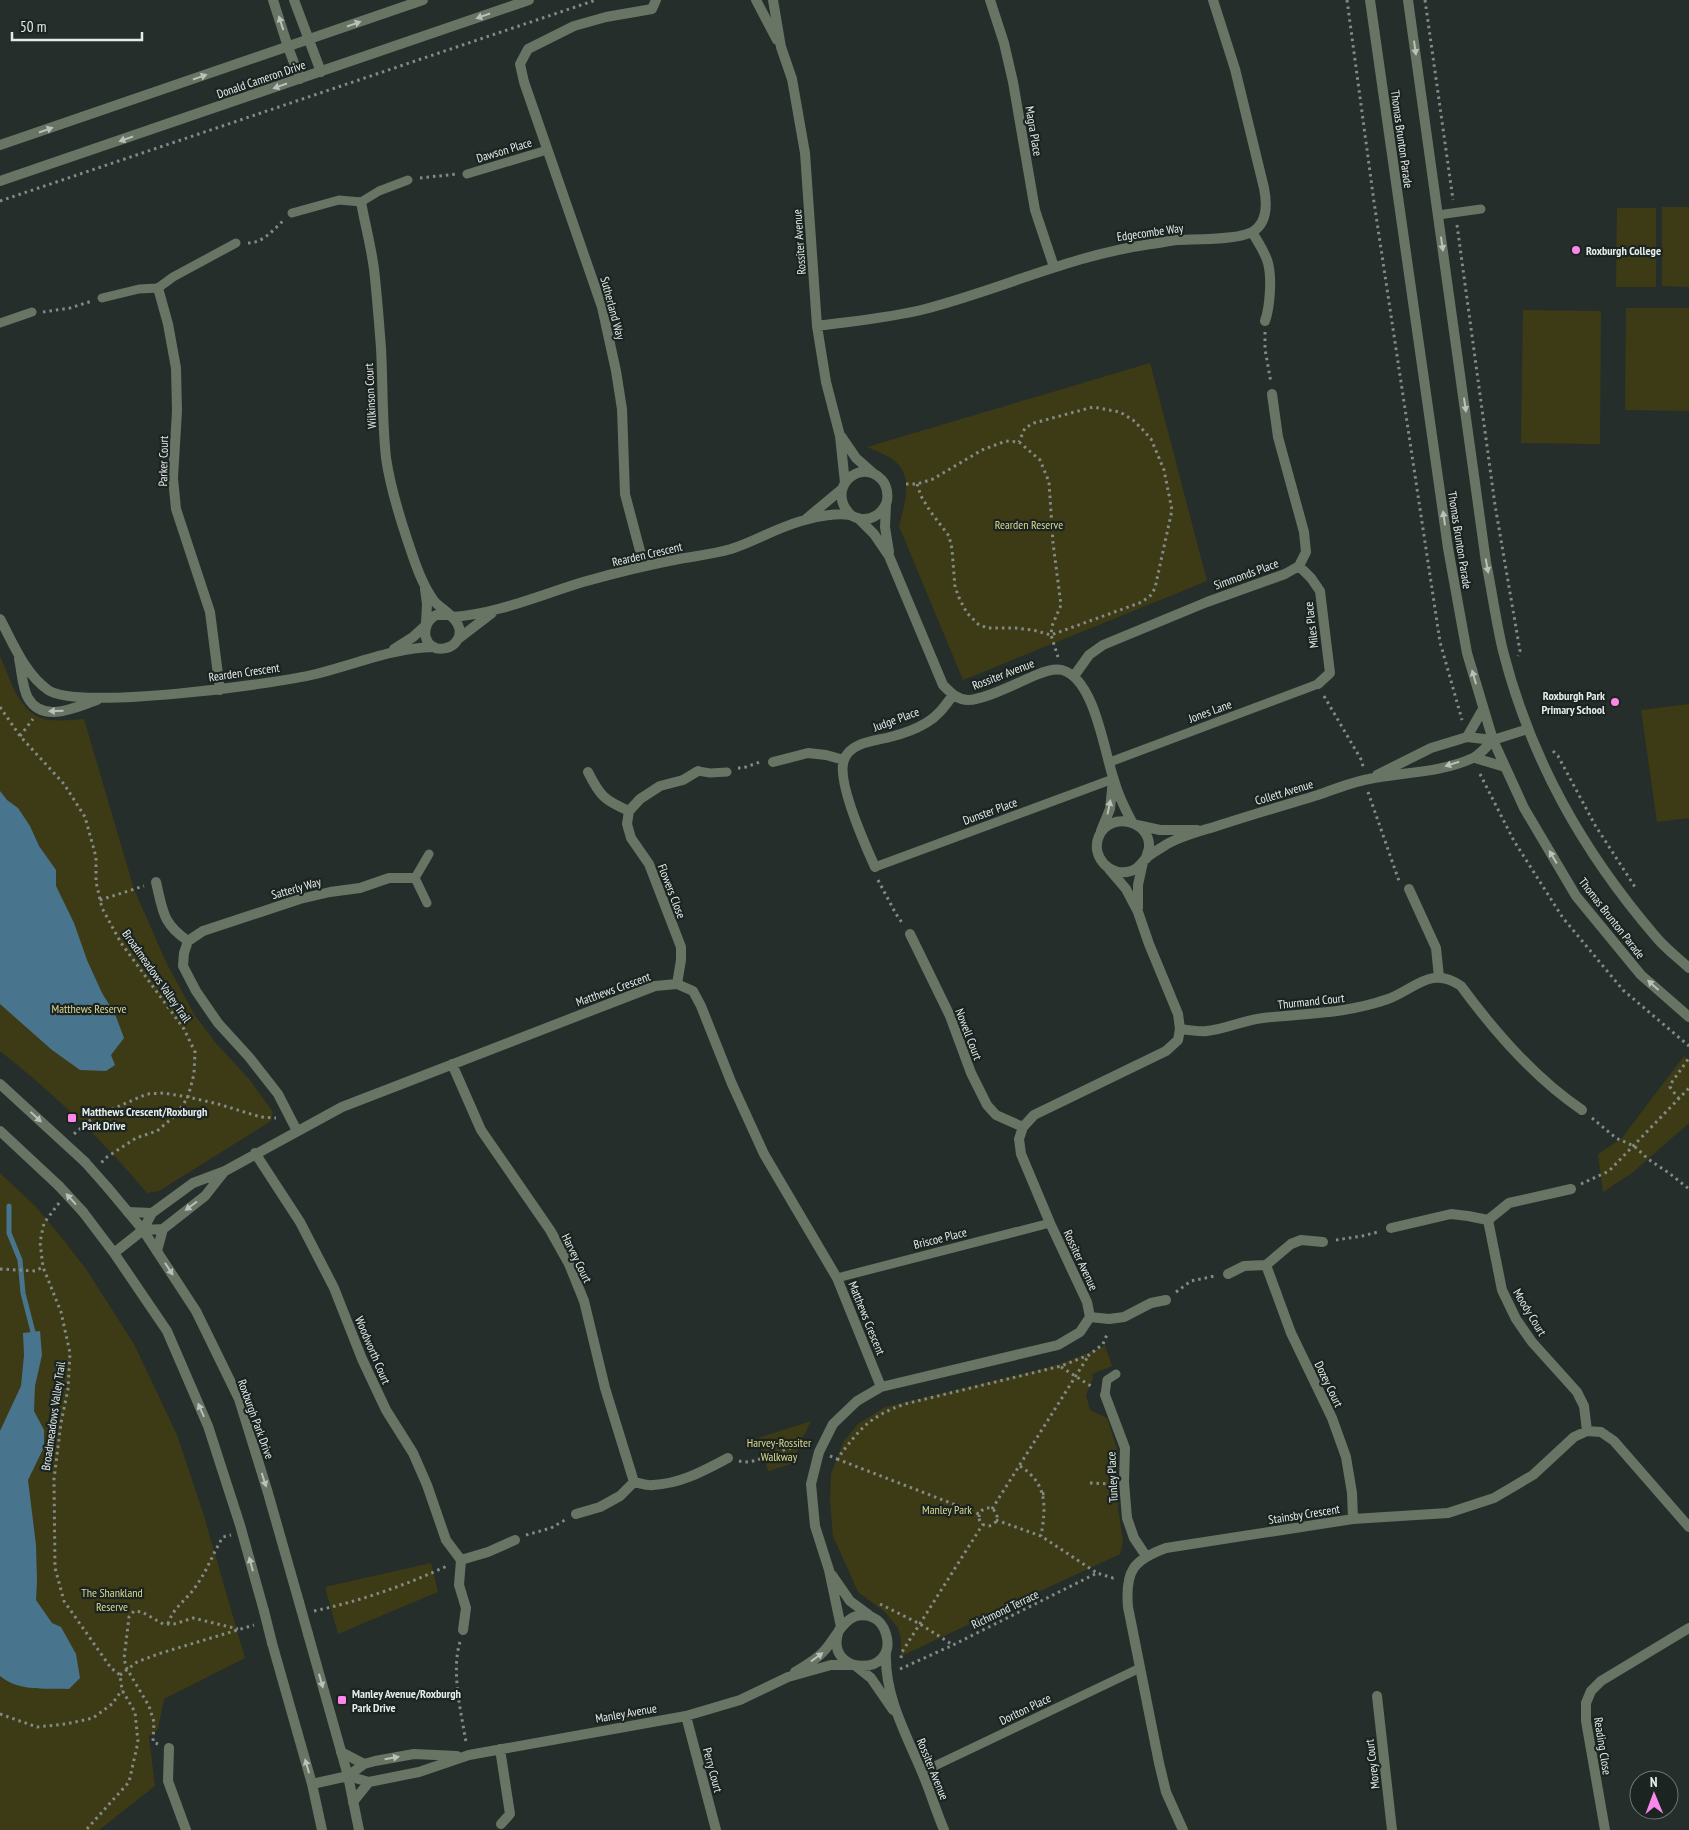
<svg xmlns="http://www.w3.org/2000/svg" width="1689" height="1830" viewBox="0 0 1689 1830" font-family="'PT Sans Narrow',sans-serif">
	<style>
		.green { fill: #3d3b15 }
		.water { fill: #49748d }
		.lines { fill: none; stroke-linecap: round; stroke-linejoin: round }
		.stream { stroke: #49748d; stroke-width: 5 }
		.path { stroke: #838b88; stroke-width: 3; stroke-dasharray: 2.5 4; stroke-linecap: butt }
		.service { stroke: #687464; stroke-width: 9 }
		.minor { stroke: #687464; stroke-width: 10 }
		.tertiary { stroke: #687464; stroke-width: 10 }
		.tertiary-bridge { stroke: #687464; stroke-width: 10 }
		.oneway { fill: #b9c1ba }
		.poi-dot { fill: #f988e9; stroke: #1b2421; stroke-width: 2 }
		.labels { text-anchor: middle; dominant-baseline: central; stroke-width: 4.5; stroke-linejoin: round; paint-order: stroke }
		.street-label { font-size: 12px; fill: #e5ebe9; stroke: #1b2421 }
		.poi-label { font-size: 12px; font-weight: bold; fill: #e5ebe9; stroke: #1b2421; text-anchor: start }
		.park-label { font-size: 12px; fill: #dad78f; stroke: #1b2421 }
	</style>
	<rect width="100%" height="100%" fill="#252e2a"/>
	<!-- green -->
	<path class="green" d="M1662,207H1689V287L1662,286Z
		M1617,208H1656V287H1616Z
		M1626,308H1689V411L1625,410Z
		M1523,310L1601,311L1600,444L1521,443Z
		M1150,363L1207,581L963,680L899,526C904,506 914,478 896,462C888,455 876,451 867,447Z
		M0,656C11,680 19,716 49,720C61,721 73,720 84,719L134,889L166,962L194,1014L215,1042L249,1079L273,1112L271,1121L159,1191L147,1193C104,1141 53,1093 0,1051Z
		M1689,704V818L1657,822L1641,710Z
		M1684,1056L1689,1060V1123L1632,1173L1603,1192L1598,1154L1622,1138Z
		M0,1173L35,1206L58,1233L86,1269L134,1344L177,1435L204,1516L245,1658L164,1699L158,1729L149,1737L155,1786L99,1830H0Z
		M1105,1346L1112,1366L1092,1374L1093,1378L1086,1395L1090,1410L1107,1418L1118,1452V1507L1123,1542L1120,1554L901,1656V1639L898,1628L885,1612L858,1592L833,1536L830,1499L831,1474L844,1441L858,1424L885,1407L1035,1371L1063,1363Z
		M811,1421L799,1445L794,1463L768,1471L758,1438Z
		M431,1563L438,1592L338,1634L325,1587Z"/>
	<!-- water -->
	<path class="water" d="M0,791L7,800L18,808L30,826L39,846L56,870V886L74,923L87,960L102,993L115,1014L124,1038L111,1055L115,1065L106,1071L80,1070L52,1050L0,1004Z
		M40,1331L42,1355L35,1386L34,1411L44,1430V1447L28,1480L36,1545L37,1581L36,1600L52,1623L61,1627L76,1654L80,1678L69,1689C45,1688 20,1692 0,1676V1431L21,1386L24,1355L23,1333Z"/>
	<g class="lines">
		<!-- stream -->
		<path class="stream" d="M9,1206V1233L20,1260L23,1293L33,1332"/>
		<!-- path -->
		<path class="path" d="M1347,0L1374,202L1440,642L1462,720
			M1425,0L1453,200
			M420,178L457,174
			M0,201L596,0
			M1457,225L1495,505L1520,651L1518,656
			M248,243C263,243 273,230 284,220
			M43,312L70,308L92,301
			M1265,332V349L1271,383
			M906,484H917L933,479L982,450L1006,441L1019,442L1040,460L1049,482L1053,543L1061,605L1052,626L1051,635L1058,657
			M917,484L921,496L930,511L949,536L952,549L955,587L960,600L967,613L978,624L987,628H1015L1033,630L1051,635L1142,602L1151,595L1155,588L1172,510L1164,470L1151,439L1143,430L1133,420L1120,412L1093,407L1034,423L1025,428L1019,442
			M1324,696L1362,761L1363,767
			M0,707L20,736L64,784L85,817L96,857V882L102,908L121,943L184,1029L195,1052L194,1074L188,1097L177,1114L157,1131L136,1138L107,1157L101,1163
			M20,736L33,719
			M1553,751L1558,756L1595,825L1635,887
			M738,768H743L760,762
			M1480,774L1514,841L1563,918L1623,990L1689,1046
			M1368,792L1399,881
			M878,880L896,914L903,924
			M100,900L144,886
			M1679,1099L1670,1087L1672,1082L1689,1058
			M1592,1118L1616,1138L1634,1146L1648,1159L1669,1173L1689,1189
			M74,1134L94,1117L147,1094L163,1093L188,1097L218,1104L261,1117L276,1118
			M1581,1184L1609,1171L1689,1088
			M59,1203L44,1223L40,1242L43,1267L61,1312L70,1353L68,1389L61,1423L54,1479L55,1568L64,1601L111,1668L120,1675L122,1690L135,1712L138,1742L129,1782L86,1830
			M1336,1240L1362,1236L1378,1232
			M0,1269L35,1271L43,1267
			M1176,1292L1191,1281L1215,1276
			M1061,1367L1094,1388
			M830,1456L837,1459C860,1429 868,1417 905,1404L1061,1366L1089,1355L1103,1344L1108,1332
			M837,1459L979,1514
			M739,1461C758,1467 784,1442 807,1448
			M1020,1466C1048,1484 1046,1507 1041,1536
			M1090,1483L1111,1484
			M1042,1494L1048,1493
			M979 1517a9 9 0 1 1 18 0a9 9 0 1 1-18 0Z
			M992,1509L1089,1355
			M996,1520L1041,1536L1097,1573
			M526,1535L551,1528L565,1520
			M880,1604L920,1624L953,1645
			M314,1611C360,1601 404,1586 447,1566
			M168,1624C173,1607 187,1600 196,1586C207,1571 213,1553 223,1537L231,1535
			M460,1642C451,1671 461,1712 466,1742
			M901,1658L902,1652L983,1524
			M900,1669L953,1645L1097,1573L1113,1578L1116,1577
			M120,1675L137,1662L158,1654L254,1625
			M0,1714L37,1727L66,1724L93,1718L112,1704L122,1690
			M158,1744L153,1742L154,1722L149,1706L127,1669L124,1659L129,1617L134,1611L142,1612L163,1624H174L193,1618L238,1629"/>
		<!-- service -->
		<path class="service" d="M467,174L547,150
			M292,213L339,200L361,202L379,191L408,180
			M1438,215L1481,209
			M102,298L139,289L158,288L173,277L236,243
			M0,323L32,312
			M1110,762L1318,684
			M698,771L710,773L727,772
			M875,867L1113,779
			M427,903L415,878L429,854
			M837,1278L1050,1223
			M1105,1395L1107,1380L1116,1374
			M922,1772L1140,1668"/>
		<!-- minor -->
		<path class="minor" d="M273,0L288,47
			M294,0L309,40
			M756,0L777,40
			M773,0L781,47L792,79L805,153L817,326L826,382L840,436L845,483
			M990,0L1004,43L1013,82L1035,210L1054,267
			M361,202C365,224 371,246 374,269C377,295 379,322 381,348C383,385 382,421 386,458C390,485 398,512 407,539C414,560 421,583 434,601C441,609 454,615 458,625C463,635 456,646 446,648C425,654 417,626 436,615H449
			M1252,232C1258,242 1265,252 1268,263C1272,278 1270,307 1265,321
			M158,288L168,324L176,368L177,411L173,478L176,509L210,612L220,690
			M817,326C853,321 890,318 925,309C1002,289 1072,255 1151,244C1160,243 1168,241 1177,240C1195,239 1238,240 1252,232C1268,223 1267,203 1264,188L1235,69L1213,0
			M841,436L856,458L874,474
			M886,505L885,527L889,552
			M858,518L874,534L889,556L943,685C950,692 957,700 968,700C985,700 1019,682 1036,675C1043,672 1054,668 1062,670C1095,679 1104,752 1114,780C1118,795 1125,809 1132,822
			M806,519L842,489
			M644,566L625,494L622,409L616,371L602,307L524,82L520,64L528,49L574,26L606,17L652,9L656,0
			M1299,566L1311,578L1320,591L1330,673L1318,684
			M425,589L427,604L426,623
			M452,617C497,614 540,595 583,582C615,573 647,565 679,559C696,556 714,554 731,549C756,541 780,526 805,520C818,516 837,513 850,515C853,516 854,517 857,518C870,522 883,514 887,501C888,494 887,486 882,480C861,456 824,489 851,515
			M0,619C13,643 25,674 48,690C78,711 274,684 316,674C356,664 393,648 434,647
			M458,639L492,613
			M394,649L413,637L425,626
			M19,659C22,672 22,687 28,698C43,724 76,707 97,700
			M1074,676L1089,655L1103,645L1207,602L1285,574L1299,566L1306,552L1304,532L1278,437L1272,394
			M1467,737L1483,709
			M1475,758L1505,767
			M773,762L808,753L826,755L844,760
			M588,772C600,796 604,800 629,811
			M1377,775L1431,748L1467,737L1493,740
			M1137,825L1160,830H1197
			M1101,831L1110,809L1113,780
			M1146,859C1146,856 1148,852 1149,848C1151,820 1110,811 1099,836C1090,856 1110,878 1131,871C1138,869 1141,864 1145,859C1150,854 1158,850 1164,846C1177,837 1201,831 1217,826C1251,815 1285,805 1318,795C1335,789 1352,782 1369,779C1404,772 1440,773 1473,758C1480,755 1487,746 1493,740
			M875,867C866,847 836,780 844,760C850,742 875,741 890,737C902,734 916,729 926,723C938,716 945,706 953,695
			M156,882C163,911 162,923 188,941
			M1409,889L1436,948L1439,977
			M1138,908V885L1143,862
			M910,934L950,1016L971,1073L987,1105L996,1115L1023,1127
			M677,984L681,960V947L649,864L631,838L627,824L629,811L640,799L660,786L683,780L698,771
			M1180,1029C1189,1030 1199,1032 1207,1031C1226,1029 1244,1020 1263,1018C1307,1013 1345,1014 1388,999C1415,989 1431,965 1461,986C1494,1031 1536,1079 1582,1110
			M452,1064L481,1130L550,1230L569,1264L584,1301L605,1388L634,1482
			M297,1131L278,1094L249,1057L218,1023L196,991L183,966L184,953L188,941L203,931L300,899L330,892L360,888L389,878H415
			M255,1153L300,1222L334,1288L362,1359L386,1410L413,1453L427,1485L446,1540L461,1560L459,1585L466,1608L463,1630
			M128,1212L152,1213
			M1488,1220L1502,1290L1516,1319L1532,1342L1577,1392L1584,1406L1587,1431
			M1488,1220L1509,1203L1571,1189
			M1391,1228L1451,1214L1468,1216L1488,1220
			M143,1230L152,1213L193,1183L225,1171L342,1107L655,986L677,984L693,991L701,1006L732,1084L764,1154L837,1278L881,1387
			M143,1230L163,1229L205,1196L224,1172
			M157,1251L163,1229
			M1266,1265L1291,1333L1332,1418L1346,1457L1352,1493L1353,1519
			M1228,1274L1244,1266L1266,1265L1291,1244L1301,1240L1323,1242
			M1090,1317L1109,1319L1124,1317L1151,1303L1166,1300
			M1105,1395L1125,1448L1124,1482L1127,1518L1134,1538L1146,1556
			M634,1482C640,1483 647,1486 653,1485C681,1484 705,1470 728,1458
			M576,1514L600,1507L620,1496L634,1482
			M461,1560L488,1552L515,1540
			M832,1575L850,1601L869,1615
			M841,1627L829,1570L815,1526L811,1484L819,1452L833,1424L857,1401L881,1387L1058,1345L1080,1332L1090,1317L1087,1302L1050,1223L1021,1154L1019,1139L1023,1127L1034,1115L1166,1051L1178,1040L1180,1029L1178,1014L1149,944L1138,912L1126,889L1109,869
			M886,1652C884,1695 906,1734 922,1772C930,1791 936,1811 944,1830
			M856,1666L871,1678L893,1710
			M795,1672C804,1666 816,1660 823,1652C838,1637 845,1608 872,1617C879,1620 884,1627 886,1634C899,1678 822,1676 839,1630
			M1377,1696L1392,1830
			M686,1716L716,1830
			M169,1748L168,1781L186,1830
			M500,1749L510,1814L501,1824
			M341,1752L364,1764
			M348,1776L369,1782L419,1772L469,1755L686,1716L740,1700L788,1677L831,1665H852
			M348,1776L364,1764L375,1761L414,1754L457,1756
			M353,1802L369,1782
			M1183,1830L1166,1792L1159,1763L1128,1607C1125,1571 1133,1560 1166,1548L1353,1519L1448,1513L1494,1498L1533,1475L1574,1437L1587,1431L1601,1432L1614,1441L1689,1527
			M1605,1830L1586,1721V1703L1591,1691L1601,1681L1689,1628"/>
		<!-- tertiary -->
		<path class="tertiary" d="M1370,0L1448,548L1467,653L1493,740L1524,808L1576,896L1641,975L1689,1017
			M1408,0L1486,562C1492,591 1496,622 1503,651C1531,760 1583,852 1656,937C1665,948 1678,958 1689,968
			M309,40L321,72
			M288,47L300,79
			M0,145L423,0
			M0,181L529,0
			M1493,740L1528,729
			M0,1084L85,1162
			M0,1131L59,1186
			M108,1188L143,1230L196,1311L239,1399L268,1493L299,1602
			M83,1212L114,1253L167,1331L208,1426L240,1525L264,1611
			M114,1253L143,1230
			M308,1634L348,1776L359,1830
			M272,1643L312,1784L322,1830
			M312,1784L348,1776"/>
		<!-- tertiary-bridge -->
		<path class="tertiary-bridge" d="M85,1162L108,1188
			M59,1186L83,1212
			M299,1602L308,1634
			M264,1611L272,1643"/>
	</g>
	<!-- one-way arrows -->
	<defs><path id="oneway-solid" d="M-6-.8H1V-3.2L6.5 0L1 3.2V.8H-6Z" transform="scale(1.25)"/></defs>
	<g class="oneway">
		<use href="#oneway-solid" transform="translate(483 16) rotate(161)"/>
		<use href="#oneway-solid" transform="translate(281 23) rotate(-108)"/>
		<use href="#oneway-solid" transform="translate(354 24) rotate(-19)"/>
		<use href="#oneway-solid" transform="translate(1415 48) rotate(82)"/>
		<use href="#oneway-solid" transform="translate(200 77) rotate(-19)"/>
		<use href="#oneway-solid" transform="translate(280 86) rotate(161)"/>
		<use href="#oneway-solid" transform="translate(46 130) rotate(-19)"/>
		<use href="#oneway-solid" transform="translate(126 139) rotate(161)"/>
		<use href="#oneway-solid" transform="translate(1442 244) rotate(82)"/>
		<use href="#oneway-solid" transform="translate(1465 405) rotate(82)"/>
		<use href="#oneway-solid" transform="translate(1444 518) rotate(-98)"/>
		<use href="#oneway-solid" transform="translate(1487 566) rotate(80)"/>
		<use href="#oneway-solid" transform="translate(1474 677) rotate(-106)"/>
		<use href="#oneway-solid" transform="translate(56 711) rotate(178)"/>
		<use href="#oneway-solid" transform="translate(1452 764) rotate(163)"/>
		<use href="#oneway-solid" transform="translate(1109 807) rotate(-78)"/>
		<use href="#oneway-solid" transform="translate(1553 857) rotate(-121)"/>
		<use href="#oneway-solid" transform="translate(1653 985) rotate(-138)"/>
		<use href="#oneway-solid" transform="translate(36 1117) rotate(43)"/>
		<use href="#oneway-solid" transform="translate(71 1199) rotate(-132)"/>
		<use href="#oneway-solid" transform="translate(191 1206) rotate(143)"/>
		<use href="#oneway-solid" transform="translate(169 1269) rotate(57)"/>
		<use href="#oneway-solid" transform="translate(201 1410) rotate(-114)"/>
		<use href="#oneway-solid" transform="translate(264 1480) rotate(72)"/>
		<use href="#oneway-solid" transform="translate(251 1564) rotate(-105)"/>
		<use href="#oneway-solid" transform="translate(817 1657) rotate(-36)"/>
		<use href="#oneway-solid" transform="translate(321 1681) rotate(74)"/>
		<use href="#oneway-solid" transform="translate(392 1758) rotate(-10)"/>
		<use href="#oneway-solid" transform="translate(307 1766) rotate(-106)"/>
	</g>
	<!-- markers -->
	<g class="poi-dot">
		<circle cx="1576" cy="250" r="5"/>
		<circle cx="1615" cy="702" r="5"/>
		<rect x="67" y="1113" width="10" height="10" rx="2.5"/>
		<rect x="337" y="1695" width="10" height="10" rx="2.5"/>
	</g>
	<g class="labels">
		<!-- street labels -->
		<g class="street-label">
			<text transform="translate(261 79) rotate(-19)">Donald Cameron Drive</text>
			<text transform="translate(1034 131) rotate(80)">Magra Place</text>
			<text transform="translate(1402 139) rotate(82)">Thomas Brunton Parade</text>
			<text transform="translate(504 150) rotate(-17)">Dawson Place</text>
			<text transform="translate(1150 232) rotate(-8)">Edgecombe Way</text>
			<text transform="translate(799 242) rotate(-94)">Rossiter Avenue</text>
			<text transform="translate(613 308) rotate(75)">Sutherland Way</text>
			<text transform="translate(370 396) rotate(-93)">Wilkinson Court</text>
			<text transform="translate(163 461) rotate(-89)">Parker Court</text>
			<text transform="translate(1460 540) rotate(81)">Thomas Brunton Parade</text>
			<text transform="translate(647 554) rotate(-13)">Rearden Crescent</text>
			<text transform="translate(1246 574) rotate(-20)">Simmonds Place</text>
			<text transform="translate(1311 625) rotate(-97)">Miles Place</text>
			<text transform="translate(244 672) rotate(-8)">Rearden Crescent</text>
			<text transform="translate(1003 674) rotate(-21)">Rossiter Avenue</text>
			<text transform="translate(1210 711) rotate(-20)">Jones Lane</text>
			<text transform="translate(896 719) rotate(-20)">Judge Place</text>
			<text transform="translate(1284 792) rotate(-17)">Collett Avenue</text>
			<text transform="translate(990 811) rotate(-20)">Dunster Place</text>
			<text transform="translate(296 888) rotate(-16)">Satterly Way</text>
			<text transform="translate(672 891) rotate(69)">Flowers Close</text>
			<text transform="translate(1612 918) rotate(52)">Thomas Brunton Parade</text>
			<text transform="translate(157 976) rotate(55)">Broadmeadows Valley Trail</text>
			<text transform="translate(613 989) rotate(-20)">Matthews Crescent</text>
			<text transform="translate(1311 1001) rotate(-6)">Thurmand Court</text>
			<text transform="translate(969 1034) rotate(69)">Nowell Court</text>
			<text transform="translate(940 1238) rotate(-14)">Briscoe Place</text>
			<text transform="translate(577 1258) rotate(64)">Harvey Court</text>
			<text transform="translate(1081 1260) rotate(65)">Rossiter Avenue</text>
			<text transform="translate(1530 1312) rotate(59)">Moody Court</text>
			<text transform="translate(867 1318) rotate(68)">Matthews Crescent</text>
			<text transform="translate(373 1350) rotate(67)">Woodworth Court</text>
			<text transform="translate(1329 1384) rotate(64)">Dozey Court</text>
			<text transform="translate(53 1416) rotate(-82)">Broadmeadows Valley Trail</text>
			<text transform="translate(256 1419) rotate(70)">Roxburgh Park Drive</text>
			<text transform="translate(1112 1477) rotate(-93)">Tunley Place</text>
			<text transform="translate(1304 1514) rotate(-9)">Stainsby Crescent</text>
			<text transform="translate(1005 1609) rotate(-26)">Richmond Terrace</text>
			<text transform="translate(1025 1709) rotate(-26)">Dorlton Place</text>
			<text transform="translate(626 1713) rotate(-10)">Manley Avenue</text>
			<text transform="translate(1603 1746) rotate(81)">Reading Close</text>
			<text transform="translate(1372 1764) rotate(-97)">Morey Court</text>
			<text transform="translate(933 1769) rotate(68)">Rossiter Avenue</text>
			<text transform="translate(713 1770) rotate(75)">Perry Court</text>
		</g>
		<!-- poi labels -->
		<g class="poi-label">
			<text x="1586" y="250">Roxburgh College</text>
			<text x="1605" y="695" text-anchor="end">Roxburgh Park<tspan x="1605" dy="14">Primary School</tspan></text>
			<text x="82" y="1111">Matthews Crescent/Roxburgh<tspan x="82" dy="14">Park Drive</tspan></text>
			<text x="352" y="1693">Manley Avenue/Roxburgh<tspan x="352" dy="14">Park Drive</tspan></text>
		</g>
		<!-- park labels -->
		<g class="park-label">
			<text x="1029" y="524">Rearden Reserve</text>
			<text x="89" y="1008">Matthews Reserve</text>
			<text x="779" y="1442">Harvey-Rossiter<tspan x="779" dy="14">Walkway</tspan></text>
			<text x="947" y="1509">Manley Park</text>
			<text x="112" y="1592">The Shankland<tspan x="112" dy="14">Reserve</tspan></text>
		</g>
	</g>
	<!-- north arrow -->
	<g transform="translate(1654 1795) rotate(359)"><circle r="24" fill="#1b2421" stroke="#6c7471"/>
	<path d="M0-4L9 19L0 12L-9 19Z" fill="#f988e9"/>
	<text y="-8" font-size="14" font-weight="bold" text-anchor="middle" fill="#e5ebe9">N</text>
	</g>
	<!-- scale -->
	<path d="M12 32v8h130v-8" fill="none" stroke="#e5ebe9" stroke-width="2.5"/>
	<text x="20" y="32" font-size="15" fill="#e5ebe9" stroke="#1b2421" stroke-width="4" paint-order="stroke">50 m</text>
</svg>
